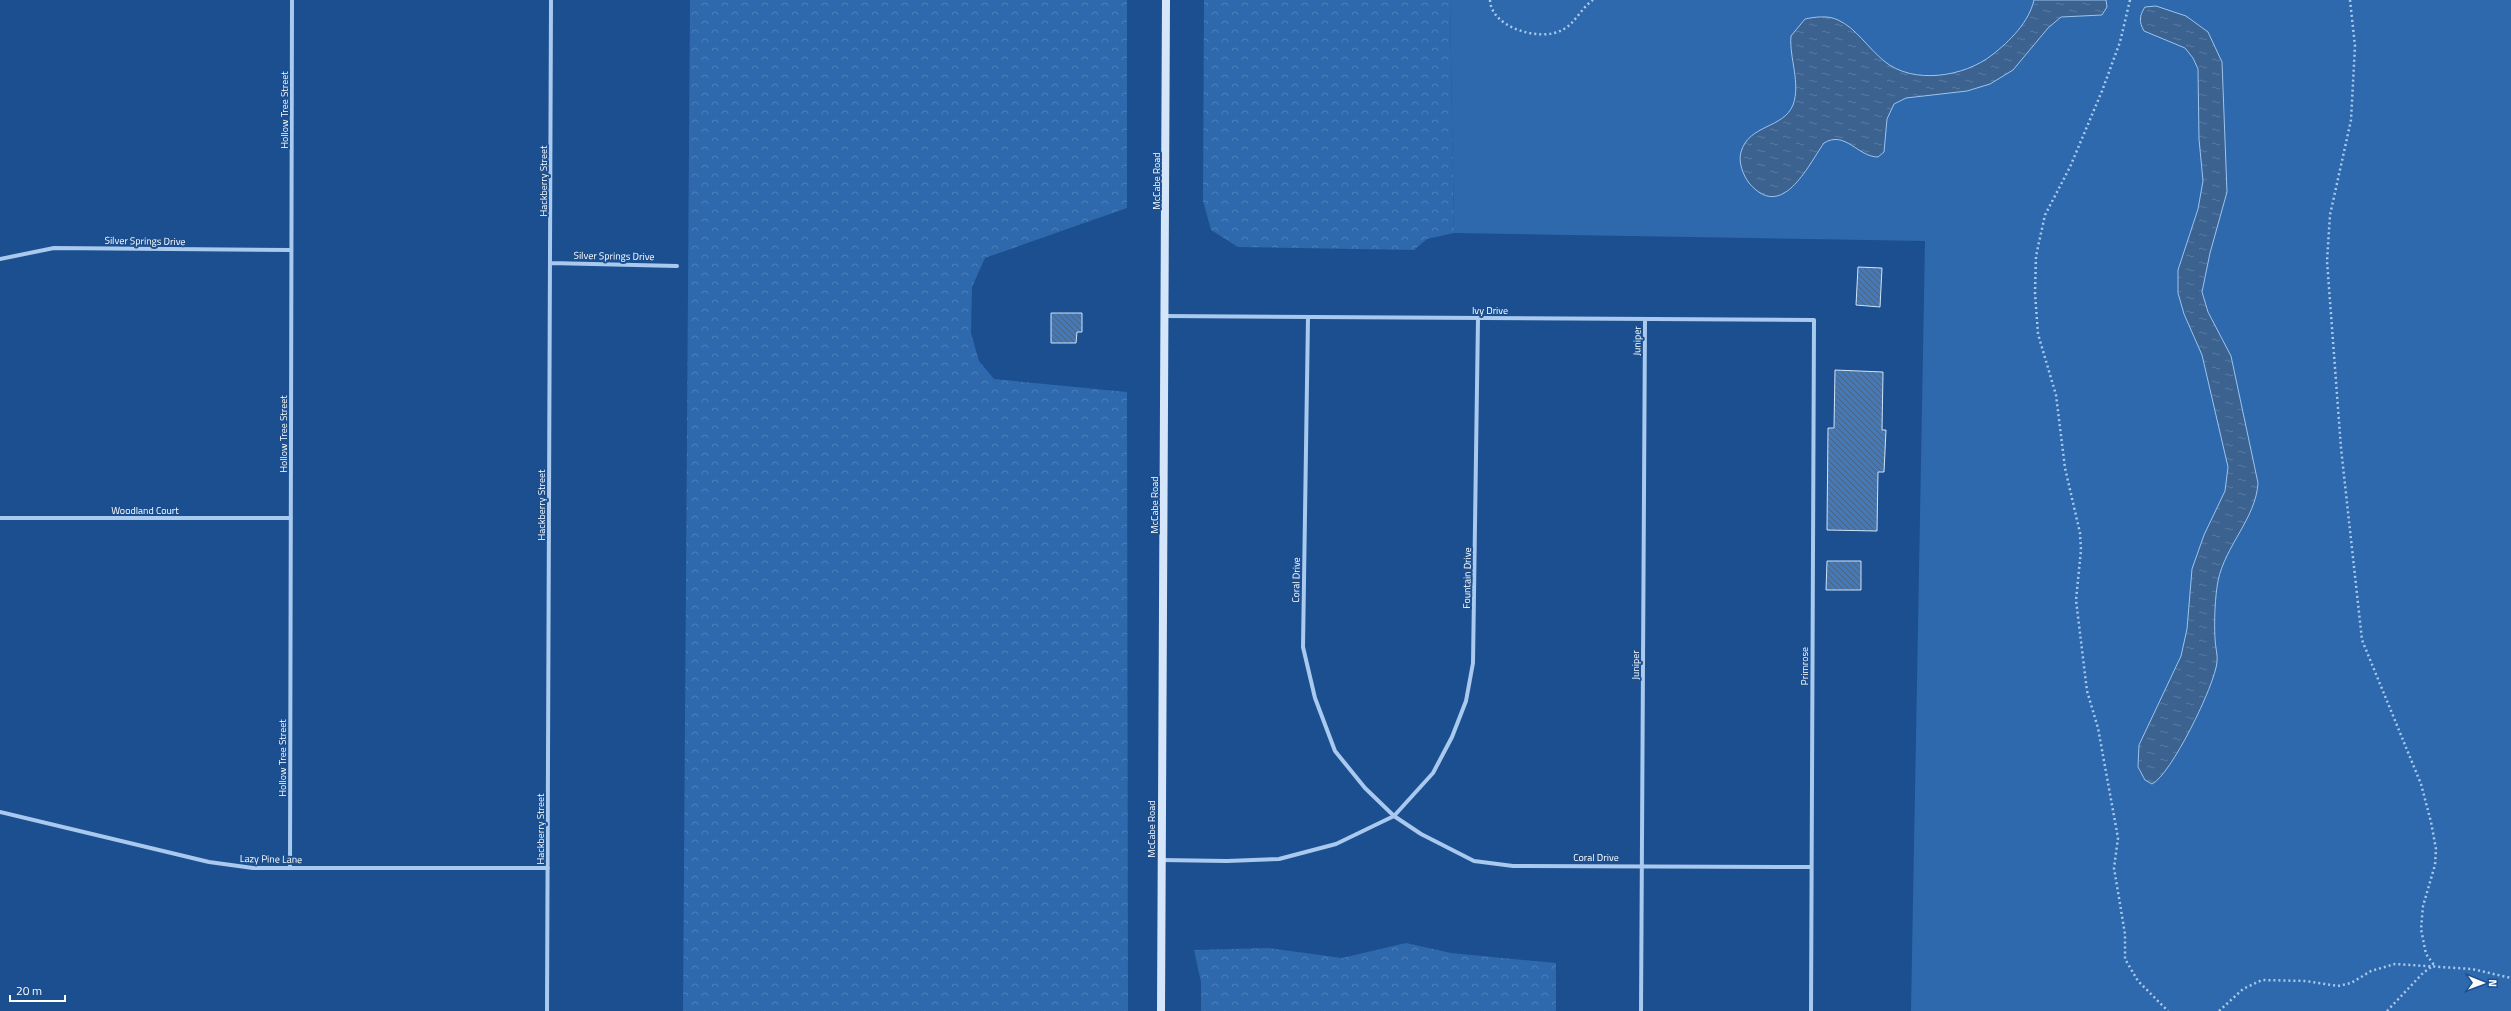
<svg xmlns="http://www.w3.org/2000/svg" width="2511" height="1011" viewBox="0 0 2511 1011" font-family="'Titillium Web',sans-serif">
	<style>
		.green { fill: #2e69ad }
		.forest { fill: url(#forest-crowns) }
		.water { fill: url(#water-ripples); stroke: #9cc4f0 }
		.building { fill: url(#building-back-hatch); stroke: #cfe3fa }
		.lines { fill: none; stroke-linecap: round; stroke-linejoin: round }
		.path { stroke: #a9c9ee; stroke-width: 2.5; stroke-dasharray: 2 3; stroke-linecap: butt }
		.street { stroke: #a9c9ee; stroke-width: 4 }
		.secondary { stroke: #d6e6fa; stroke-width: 8 }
		.labels { text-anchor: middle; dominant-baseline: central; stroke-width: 4; stroke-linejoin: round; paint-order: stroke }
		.street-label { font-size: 10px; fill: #fff; stroke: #1b4f8f }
	</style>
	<defs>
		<pattern id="forest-crowns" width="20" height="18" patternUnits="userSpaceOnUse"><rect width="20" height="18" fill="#2e69ad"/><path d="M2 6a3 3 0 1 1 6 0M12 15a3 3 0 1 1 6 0" fill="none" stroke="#4d80b9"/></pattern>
		<pattern id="water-ripples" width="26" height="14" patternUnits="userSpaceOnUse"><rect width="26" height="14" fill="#3c6290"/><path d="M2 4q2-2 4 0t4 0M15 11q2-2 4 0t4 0" fill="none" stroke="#597aa1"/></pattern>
		<pattern id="building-back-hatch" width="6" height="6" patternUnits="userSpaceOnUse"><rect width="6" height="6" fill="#4478b7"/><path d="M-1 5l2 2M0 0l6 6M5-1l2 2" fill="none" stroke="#486282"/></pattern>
	</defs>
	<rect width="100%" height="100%" fill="#1b4f8f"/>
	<!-- green -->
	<path class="green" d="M1450,0H2511V1011H1911L1925,241L1454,233Z"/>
	<!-- forest -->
	<path class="forest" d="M690,0H1127V208L985,258L972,287L971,333L979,361L994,379L1127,392L1128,1011H683Z
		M1204,0H1450L1454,233L1427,239L1414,250L1238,247L1211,230L1203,201Z
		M1406,943L1451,953L1556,963V1011H1201V982L1194,950L1268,948L1342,958Z"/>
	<!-- water -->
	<path class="water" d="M2034,0H2106L2107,7L2102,15L2061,17L2048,28L2013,70L1990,84L1967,91L1906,98L1894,104L1887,119L1884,152L1878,157C1858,157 1845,130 1824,143C1807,167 1782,222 1749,183C1743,175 1738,162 1741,152C1749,124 1783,129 1793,105C1801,83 1789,58 1791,36L1805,19C1815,17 1828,15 1838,20C1856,28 1868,48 1884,61C1913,85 1964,77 1992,55C2010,41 2029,22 2034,0Z
		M2156,6L2186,16L2208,32L2222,62L2227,192L2210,253L2202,292L2208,312L2231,356L2258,483C2256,518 2225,546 2218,581C2215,596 2214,623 2215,638C2215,646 2218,655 2217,662C2215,685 2171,775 2152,784L2145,780L2138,767L2139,745L2181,656L2187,629L2192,569L2204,535L2225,491L2228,467L2202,355L2184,314L2178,293V270L2198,209L2203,181L2199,139L2198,69L2193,58L2185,48L2144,31C2139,22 2139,16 2145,7Z"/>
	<!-- building -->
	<path class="building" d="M1858,267L1882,268L1880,307L1856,305Z
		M1051,313H1082V332H1077L1076,343H1051Z
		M1835,370L1883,372L1882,430H1886L1884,472H1878L1877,531L1827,530L1828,428H1834Z
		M1827,561H1861V590H1826Z"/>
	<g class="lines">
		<!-- path -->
		<path class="path" d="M1490,0C1491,28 1541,42 1562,30C1575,24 1581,8 1593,0
			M2130,0L2120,42L2102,91L2070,167L2045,215L2036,256L2035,293L2038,334L2056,395L2065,468L2080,533L2081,550L2076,600L2087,691L2098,728L2118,838L2114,868L2125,934V959L2138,981L2168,1011
			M2350,0L2355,46L2351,120L2330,215L2327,261L2341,448L2362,640L2421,784L2431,822L2436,849L2435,865L2423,906L2421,929L2426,954L2434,965
			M2219,1011L2243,989L2262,980L2306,981L2338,986L2351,983L2371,971L2395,964L2472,969L2511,978
			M2387,1011L2423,973L2434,965"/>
		<!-- street -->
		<path class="street" d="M0,259L54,248L291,250
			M550,263L677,266
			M1165,316L1814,320L1811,1011
			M1308,317L1303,647L1315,698L1335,751L1365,788L1394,816L1421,834L1474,861L1513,866L1811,867
			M0,518H291
			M0,812L209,862L253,868H548
			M1161,860L1227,861L1279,859L1336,844L1394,816L1433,773L1452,737L1466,701L1473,663L1478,318
			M290,867L292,0
			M547,1011L551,0
			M1641,1011L1645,319"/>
		<!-- secondary -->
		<path class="secondary" d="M1161,1011L1166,0"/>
	</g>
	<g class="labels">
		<!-- street labels -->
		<g class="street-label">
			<text transform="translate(284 110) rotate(-90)">Hollow Tree Street</text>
			<text transform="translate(543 181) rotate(-90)">Hackberry Street</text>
			<text transform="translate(1156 181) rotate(-90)">McCabe Road</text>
			<text transform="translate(145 241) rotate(1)">Silver Springs Drive</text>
			<text transform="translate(614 256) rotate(1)">Silver Springs Drive</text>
			<text x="1490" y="310">Ivy Drive</text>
			<text transform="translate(1637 341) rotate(-89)">Juniper</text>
			<text transform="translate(283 434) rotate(-90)">Hollow Tree Street</text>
			<text transform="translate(541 505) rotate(-90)">Hackberry Street</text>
			<text transform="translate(1154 505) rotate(-90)">McCabe Road</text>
			<text x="145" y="510">Woodland Court</text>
			<text transform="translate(1467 578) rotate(-89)">Fountain Drive</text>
			<text transform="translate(1296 580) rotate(-89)">Coral Drive</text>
			<text transform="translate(1635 665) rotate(-90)">Juniper</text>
			<text transform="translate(1804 666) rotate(-90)">Primrose</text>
			<text transform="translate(282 758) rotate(-90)">Hollow Tree Street</text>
			<text transform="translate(540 829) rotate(-90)">Hackberry Street</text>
			<text transform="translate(1151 829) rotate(-90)">McCabe Road</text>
			<text x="1596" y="857">Coral Drive</text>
			<text transform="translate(271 859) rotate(1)">Lazy Pine Lane</text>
		</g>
	</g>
	<!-- north arrow -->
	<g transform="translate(2483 983) rotate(91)" stroke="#1b4f8f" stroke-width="3" paint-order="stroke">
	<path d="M0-3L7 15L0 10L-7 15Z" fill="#ffffff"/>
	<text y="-6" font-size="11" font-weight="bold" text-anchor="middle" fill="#ffffff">N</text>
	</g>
	<!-- scale -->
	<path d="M10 995v6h55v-6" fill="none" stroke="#ffffff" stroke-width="2"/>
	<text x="16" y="995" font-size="12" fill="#ffffff" stroke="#1b4f8f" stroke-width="3" paint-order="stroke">20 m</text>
</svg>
